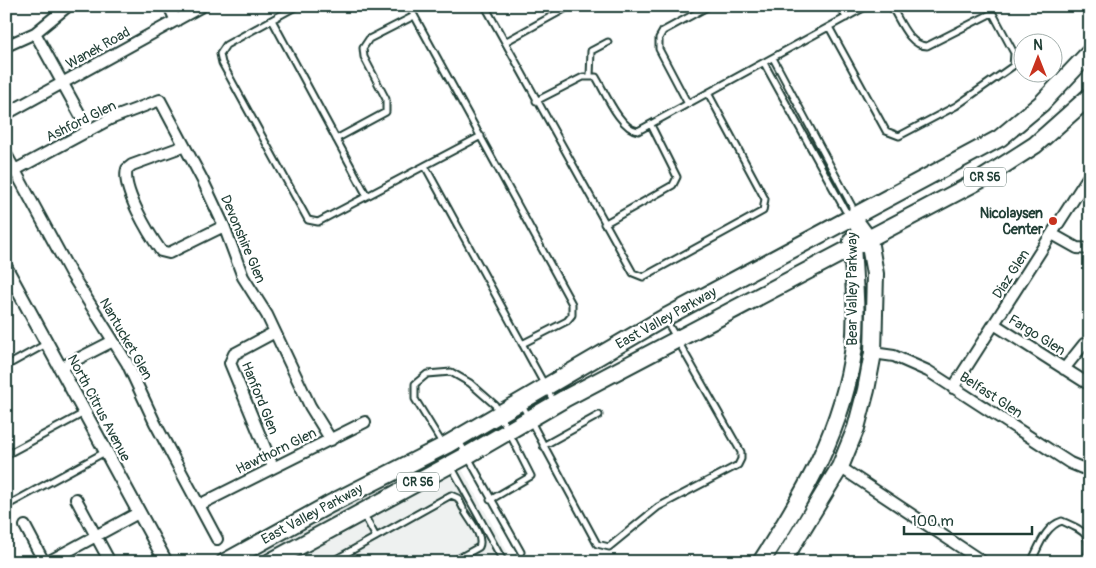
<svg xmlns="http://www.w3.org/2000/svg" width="1096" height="568" viewBox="0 0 1096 568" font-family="Pangolin,sans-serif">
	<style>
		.built { fill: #eef1f0 }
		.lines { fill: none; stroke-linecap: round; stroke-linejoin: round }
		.service-casing { stroke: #1f3d34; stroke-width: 9 }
		.minor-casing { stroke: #1f3d34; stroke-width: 14 }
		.tertiary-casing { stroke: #1f3d34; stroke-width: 16 }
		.primary-casing { stroke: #1f3d34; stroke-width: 20 }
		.service { stroke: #fff; stroke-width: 5 }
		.minor { stroke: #fff; stroke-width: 10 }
		.tertiary { stroke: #fff; stroke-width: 12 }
		.primary { stroke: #fff; stroke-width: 16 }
		.poi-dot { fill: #c8321e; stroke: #fff; stroke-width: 2 }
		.labels { text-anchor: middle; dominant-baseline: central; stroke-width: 4.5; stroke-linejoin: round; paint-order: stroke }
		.shield { fill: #fff; stroke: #627771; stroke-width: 1 }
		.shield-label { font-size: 12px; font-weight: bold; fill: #1f3d34 }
		.street-label { font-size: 14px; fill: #1f3d34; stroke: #fff }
		.poi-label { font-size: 14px; font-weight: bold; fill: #1f3d34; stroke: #fff; text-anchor: end }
	</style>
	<rect width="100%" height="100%" fill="#fff"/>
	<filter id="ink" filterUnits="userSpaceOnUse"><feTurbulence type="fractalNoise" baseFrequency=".02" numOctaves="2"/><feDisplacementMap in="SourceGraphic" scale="10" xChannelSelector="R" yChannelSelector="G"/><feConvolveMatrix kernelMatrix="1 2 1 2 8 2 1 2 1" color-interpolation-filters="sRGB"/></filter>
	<g filter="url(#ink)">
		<!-- built -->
		<path class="built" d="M448,444L513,562H225Z"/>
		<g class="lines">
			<!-- service casing -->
			<g class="service-casing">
				<path id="service" d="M297,6L226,45L220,54L222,63L308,220L318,222L481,136
					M409,6L572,304V315L567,321L522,344
					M485,6L633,273L643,277L763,211L765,199L708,93
					M840,6L846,18
					M891,6C900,20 909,46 927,46L992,13
					M272,20L367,196
					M829,27L886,131L899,136L956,106L1013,66L1014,53L989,6
					M505,42L570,6
					M773,58L852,206V214
					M764,63L845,210L850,215
					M590,76L591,51L608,42
					M536,101L583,77H596C605,92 620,129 638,131L867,6
					M688,104L659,49V38L663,31L709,6
					M336,139L386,112V99L364,57L363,48L369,39L414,16
					M425,166L554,402
					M604,224L673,185L677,177L651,125
					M6,366L46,344
					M521,403L597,544L609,547L658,507L738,465L741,459V452L666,320
					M459,441L521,552
					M442,443L415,399V384L427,374L451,372L470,383L495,405L531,476L490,500
					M543,446L599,415
					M6,455L84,413
					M451,466L502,559L498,562
					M6,506L105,452
					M364,515L376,537
					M331,562L451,495L458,498L463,508
					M452,562L479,547C484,537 471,522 465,512
					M1031,562C1039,547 1045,526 1062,521C1086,532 1092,533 1086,562"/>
			</g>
			<!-- minor casing -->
			<g class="minor-casing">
				<path id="minor" d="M169,6L176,21
					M35,33L89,131
					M6,46L35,33L68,6
					M6,114L202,6
					M184,146L132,165L127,169C121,188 149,234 161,251L169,253L224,226
					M6,154L70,272L127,363L155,423L217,539
					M15,170L110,119L160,100L203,181L224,226L243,277L267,315L310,406L331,440
					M1052,234L1077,248L1090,249
					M994,324L1090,385
					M873,353L894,356L928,371L1070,463L1082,468L1090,467
					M60,368L113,341
					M1064,369L1084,344
					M953,388L1090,174
					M273,467L230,363L234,354L275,332
					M840,467L983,562
					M76,499L110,562
					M199,505L365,422
					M25,526L44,562
					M48,562L138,513"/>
			</g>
			<!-- tertiary casing -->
			<g class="tertiary-casing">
				<path id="tertiary" d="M6,268L166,562"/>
			</g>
			<!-- primary casing -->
			<g class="primary-casing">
				<path id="primary" d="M225,562L330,504L448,444L664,318L1000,138L1042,103L1090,52
					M270,562L466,456L564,399L982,179L1035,145L1090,96
					M761,562C804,495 844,428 854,346C858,311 853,275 852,240
					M782,562L840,467L856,428L866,390L873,353L875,274L869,240L852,217"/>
			</g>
			<!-- service -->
			<use href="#service" class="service"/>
			<!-- minor -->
			<use href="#minor" class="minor"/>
			<!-- tertiary -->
			<use href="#tertiary" class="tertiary"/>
			<!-- primary -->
			<use href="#primary" class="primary"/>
		</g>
	</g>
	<!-- markers -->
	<circle class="poi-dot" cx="1053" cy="221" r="5"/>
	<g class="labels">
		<!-- shield labels -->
		<g class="shield">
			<rect x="964" y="167.5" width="42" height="19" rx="4"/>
			<rect x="397" y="472.5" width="42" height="19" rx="4"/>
		</g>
		<g class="shield-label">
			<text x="985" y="177">CR S6</text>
			<text x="418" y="482">CR S6</text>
		</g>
		<!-- street labels -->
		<g class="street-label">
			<text transform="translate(98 48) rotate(-29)">Wanek Road</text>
			<text transform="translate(81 121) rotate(-26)">Ashford Glen</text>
			<text transform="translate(243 239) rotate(67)">Devonshire Glen</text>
			<text transform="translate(1011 274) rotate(-57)">Diaz Glen</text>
			<text transform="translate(852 289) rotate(-90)">Bear Valley Parkway</text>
			<text transform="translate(666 318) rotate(-29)">East Valley Parkway</text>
			<text transform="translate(1037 335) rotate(32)">Fargo Glen</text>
			<text transform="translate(126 339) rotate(60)">Nantucket Glen</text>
			<text transform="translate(991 395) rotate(33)">Belfast Glen</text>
			<text transform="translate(260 398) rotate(68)">Hanford Glen</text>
			<text transform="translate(99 408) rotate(62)">North Citrus Avenue</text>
			<text transform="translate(276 451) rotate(-26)">Hawthorn Glen</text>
			<text transform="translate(312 514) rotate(-28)">East Valley Parkway</text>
		</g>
		<!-- poi labels -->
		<g class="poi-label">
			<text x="1043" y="213">Nicolaysen<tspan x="1043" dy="16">Center</tspan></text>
		</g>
	</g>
	<!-- margin -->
	<rect width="1096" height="568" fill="none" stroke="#fff" stroke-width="25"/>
	<rect x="12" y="12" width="1071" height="543" fill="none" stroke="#1f3d34" stroke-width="2" filter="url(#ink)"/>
	<!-- north arrow -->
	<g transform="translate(1038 58)"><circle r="24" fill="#ffffff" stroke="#a5b1ae"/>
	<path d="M0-4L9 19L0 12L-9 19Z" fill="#c8321e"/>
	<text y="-8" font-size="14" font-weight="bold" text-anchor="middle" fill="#1f3d34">N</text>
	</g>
	<!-- scale -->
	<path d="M904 526v8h128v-8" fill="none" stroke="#1f3d34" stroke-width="2.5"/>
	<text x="911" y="526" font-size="15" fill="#1f3d34" stroke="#ffffff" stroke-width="4" paint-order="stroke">100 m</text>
</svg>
